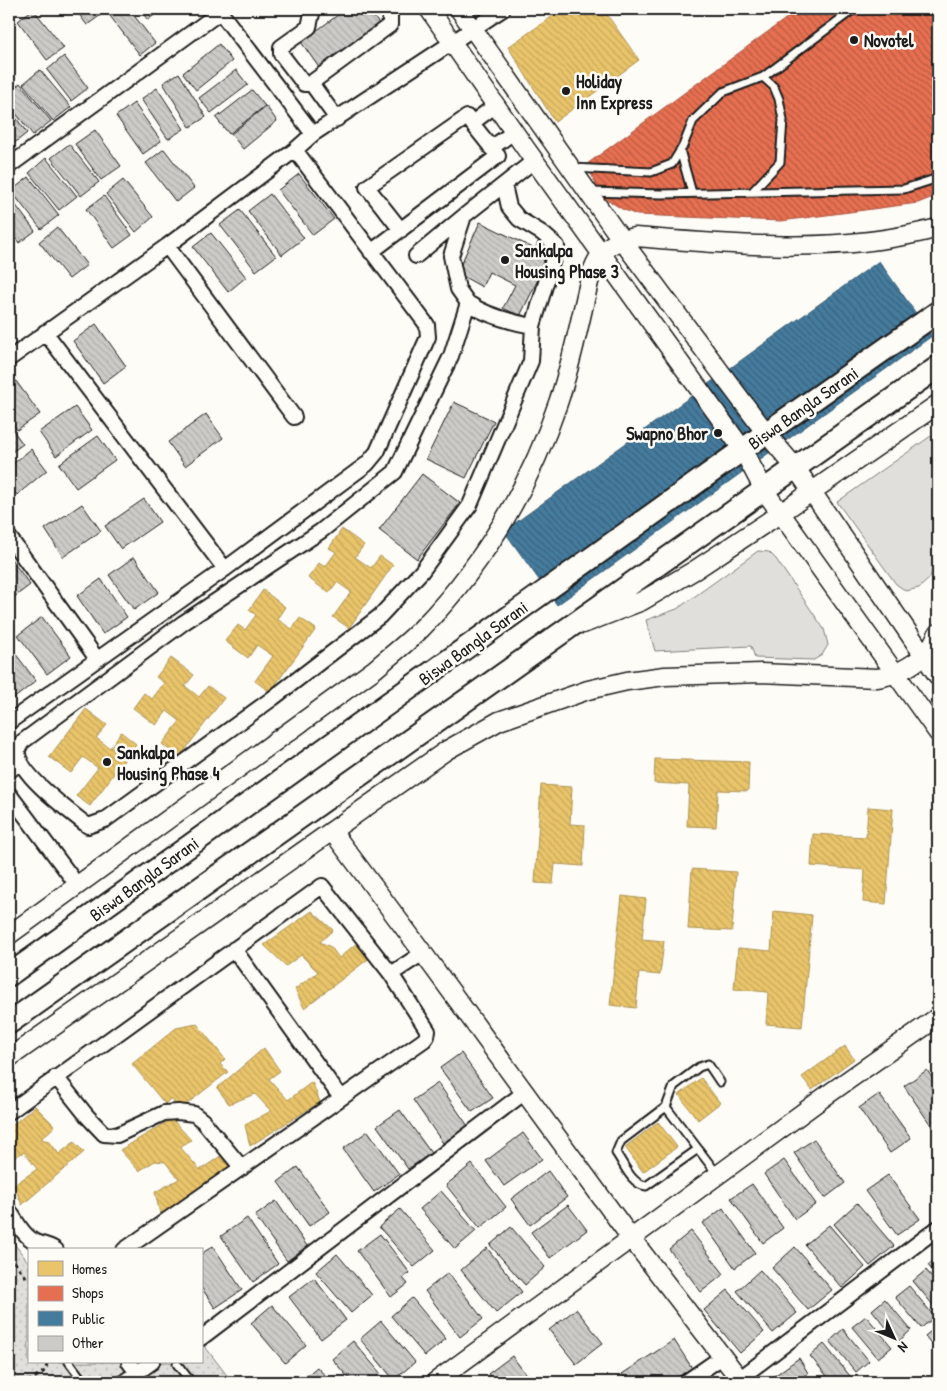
<svg xmlns="http://www.w3.org/2000/svg" width="947" height="1391" viewBox="0 0 947 1391" font-family="'Patrick Hand',sans-serif">
	<style>
		.green { fill: #e0dfdb; stroke: #7e7e7c }
		.park { fill: url(#park-dots); stroke: #7e7e7c }
		.homes { fill: url(#homes-back-hatch); stroke: #ac9253 }
		.shops { fill: url(#shops-back-hatch); stroke: #aa5641 }
		.public { fill: url(#public-back-hatch); stroke: #395e76 }
		.building { fill: url(#building-back-hatch); stroke: #1c1c1c }
		.lines { fill: none; stroke-linecap: round; stroke-linejoin: round }
		.service-casing { stroke: #1c1c1c; stroke-width: 11 }
		.minor-casing { stroke: #1c1c1c; stroke-width: 18 }
		.tertiary-casing { stroke: #1c1c1c; stroke-width: 21 }
		.primary-casing { stroke: #1c1c1c; stroke-width: 25 }
		.path { stroke: #1c1c1c; stroke-width: 3; stroke-dasharray: 4 4; stroke-linecap: butt }
		.service { stroke: #fdfcf7; stroke-width: 7 }
		.minor { stroke: #fdfcf7; stroke-width: 14 }
		.tertiary { stroke: #fdfcf7; stroke-width: 18 }
		.primary { stroke: #fdfcf7; stroke-width: 21 }
		.poi-dot { fill: #1c1c1c; stroke: #fdfcf7; stroke-width: 2 }
		.labels { text-anchor: middle; dominant-baseline: central; stroke-width: 5; stroke-linejoin: round; paint-order: stroke }
		.poi-label { font-size: 18px; font-weight: bold; fill: #1c1c1c; stroke: #fdfcf7; text-anchor: start }
		.street-label { font-size: 18px; fill: #1c1c1c; stroke: #fdfcf7 }
	</style>
	<defs>
		<pattern id="park-dots" width="8" height="8" patternUnits="userSpaceOnUse" patternTransform="scale(1.25)"><rect width="8" height="8" fill="#e0dfdb"/><path d="M2 2h.1M6 6h.1" fill="none" stroke="#c0bfbb" stroke-width="1.8" stroke-linecap="round"/></pattern>
		<pattern id="homes-back-hatch" width="6" height="6" patternUnits="userSpaceOnUse" patternTransform="scale(1.25)"><rect width="6" height="6" fill="#e9c46a"/><path d="M-1 5l2 2M0 0l6 6M5-1l2 2" fill="none" stroke="#c7a85b"/></pattern>
		<pattern id="shops-back-hatch" width="6" height="6" patternUnits="userSpaceOnUse" patternTransform="scale(1.25)"><rect width="6" height="6" fill="#e76f51"/><path d="M-1 5l2 2M0 0l6 6M5-1l2 2" fill="none" stroke="#ba5a42"/></pattern>
		<pattern id="public-back-hatch" width="6" height="6" patternUnits="userSpaceOnUse" patternTransform="scale(1.25)"><rect width="6" height="6" fill="#457b9d"/><path d="M-1 5l2 2M0 0l6 6M5-1l2 2" fill="none" stroke="#39647f"/></pattern>
		<pattern id="building-back-hatch" width="6" height="6" patternUnits="userSpaceOnUse" patternTransform="scale(1.25)"><rect width="6" height="6" fill="#cccbc8"/><path d="M-1 5l2 2M0 0l6 6M5-1l2 2" fill="none" stroke="#afaeab"/></pattern>
	</defs>
	<rect width="100%" height="100%" fill="#fdfcf7"/>
	<filter id="ink" filterUnits="userSpaceOnUse"><feTurbulence type="fractalNoise" baseFrequency=".02" numOctaves="2"/><feDisplacementMap in="SourceGraphic" scale="10" xChannelSelector="R" yChannelSelector="G"/><feConvolveMatrix kernelMatrix="1 2 1 2 8 2 1 2 1" color-interpolation-filters="sRGB"/></filter>
	<g filter="url(#ink)">
		<!-- green -->
		<path class="green" d="M938,431V550L930,578L919,588L906,591L896,584L837,502Z
			M758,551L769,552L776,559L824,629L828,645L822,655L814,660L755,658L751,646L655,651L646,620L677,609Z"/>
		<!-- park -->
		<path class="park" d="M9,1237L29,1263V1362H201V1345L203,1344L232,1382H9Z"/>
		<!-- homes -->
		<path class="homes" d="M563,9H603L639,60L555,122L508,47Z
			M888,9H938V44L854,104L803,73Z
			M342,529L364,545L355,557L371,568L380,556L393,565L349,628L333,617L351,592L337,582L329,593L308,578L319,563L325,567L336,552L329,548Z
			M263,590L285,607L277,619L292,629L300,618L316,629L270,692L255,681L273,656L257,645L248,658L225,641L238,625L245,630L256,615L249,610Z
			M171,658L194,675L185,686L199,697L208,686L224,698L179,758L162,744L180,721L167,711L156,725L133,708L144,693L152,699L164,683L156,677Z
			M86,709L107,725L96,738L110,748L121,732L136,744L90,806L76,796L98,768L83,757L71,773L49,757Z
			M655,759L749,762L748,791L718,790L716,827L687,826L689,785L654,783Z
			M541,785L572,787L570,824L585,825L583,866L555,864L553,884L535,883Z
			M868,807L893,809L886,904L863,902L865,870L811,866L813,834L866,837Z
			M692,869L736,872L732,931L688,929Z
			M622,896L646,899L642,939L664,941L660,975L639,973L636,1008L610,1005Z
			M312,911L333,930L320,942L331,947L339,958L358,942L371,957L304,1008L295,989L318,972L301,955L286,966L264,945Z
			M774,911L812,915L802,1027L766,1024L768,992L734,989L738,948L771,951Z
			M197,1024L225,1059L220,1064L228,1072L179,1110L171,1098L165,1104L132,1064L176,1028Z
			M845,1046L854,1059L812,1090L802,1077Z
			M264,1048L280,1071L269,1079L288,1100L312,1082L320,1102L250,1146L245,1125L271,1111L255,1094L229,1104L217,1088Z
			M701,1078L720,1103L698,1120L679,1095Z
			M35,1106L55,1126L41,1139L49,1141L59,1154L74,1142L84,1152L22,1205L14,1185L37,1169L24,1152L9,1160V1128Z
			M172,1119L191,1140L180,1147L200,1170L222,1155L232,1171L160,1214L155,1192L179,1179L165,1162L155,1161L139,1171L120,1150Z
			M658,1122L677,1147L643,1172L625,1147Z"/>
		<!-- shops -->
		<path class="shops" d="M799,9H938V195L918,203L781,221L637,215L622,209L601,196L587,164Z"/>
		<!-- public -->
		<path class="public" d="M879,261L932,336L557,605L504,531Z"/>
		<!-- building -->
		<path class="building" d="M33,9L64,48L47,60L18,21Z
			M75,9H102L105,12L87,25Z
			M120,9H129L155,43L140,55L110,16Z
			M139,9H162L148,20Z
			M346,9H368L380,25L320,69L301,42Z
			M219,44L232,61L196,90L183,73Z
			M64,56L88,88L71,101L47,70Z
			M40,70L71,107L53,121L23,84Z
			M236,70L248,85L211,113L199,98Z
			M179,73L206,117L190,127L163,83Z
			M20,83L51,121L33,135L9,105V93Z
			M157,88L184,129L168,139L141,99Z
			M252,90L265,106L229,134L216,118Z
			M134,103L161,141L143,154L116,116Z
			M266,106L277,121L243,149L231,134Z
			M9,108L27,133L12,145L9,140Z
			M95,130L121,166L101,180L75,144Z
			M69,144L99,182L81,196L51,158Z
			M164,149L194,188L176,202L146,163Z
			M46,158L77,196L59,210L29,173Z
			M299,174L334,219L313,235L278,190Z
			M29,177L59,215L41,229L11,191Z
			M123,180L153,217L136,232L106,194Z
			M270,194L304,238L282,255L248,211Z
			M9,196L35,231L19,243L9,229Z
			M104,196L132,235L114,248L86,209Z
			M240,210L276,256L256,271L220,225Z
			M480,222L535,249L539,240L554,247L520,316L503,308L515,285L489,272L482,287L457,273Z
			M57,227L87,265L69,279L39,242Z
			M211,233L246,277L228,292L193,247Z
			M96,324L126,366L103,383L73,341Z
			M13,377L40,414L17,430L9,417V380Z
			M454,402L494,421L466,478L426,459Z
			M75,407L92,430L56,456L39,432Z
			M206,414L223,438L185,466L168,442Z
			M9,425L23,444L9,454Z
			M98,436L115,460L76,488L59,464Z
			M31,449L47,470L17,495L9,485V467Z
			M422,474L460,503L417,559L379,530Z
			M144,499L160,522L121,549L105,526Z
			M82,504L101,531L63,557L45,529Z
			M9,556L30,585L9,601Z
			M134,557L159,592L134,610L109,575Z
			M101,579L127,617L103,634L77,596Z
			M42,617L71,656L47,674L18,635Z
			M9,645L36,681L12,700L9,695Z
			M461,1053L493,1098L472,1112L440,1068Z
			M927,1070L938,1087V1129L935,1131L904,1086Z
			M438,1083L468,1126L443,1143L413,1100Z
			M879,1094L911,1138L890,1153L859,1108Z
			M400,1110L431,1153L408,1169L377,1126Z
			M368,1131L399,1174L374,1192L343,1149Z
			M523,1133L542,1159L504,1186L486,1161Z
			M814,1139L845,1183L825,1198L794,1153Z
			M784,1160L816,1204L795,1219L764,1174Z
			M472,1164L506,1207L480,1228L446,1185Z
			M298,1167L330,1212L309,1226L278,1182Z
			M548,1171L567,1197L530,1225L511,1199Z
			M888,1175L920,1219L897,1235L865,1191Z
			M752,1184L783,1228L763,1243L731,1198Z
			M441,1191L476,1231L455,1249L420,1209Z
			M276,1201L307,1246L287,1261L255,1216Z
			M857,1203L894,1246L870,1266L834,1224Z
			M568,1205L587,1230L550,1258L531,1232Z
			M723,1208L755,1253L735,1268L703,1223Z
			M400,1209L435,1250L414,1267L379,1227Z
			M247,1218L278,1264L253,1282L221,1236Z
			M829,1225L865,1267L842,1288L805,1245Z
			M511,1227L545,1267L525,1285L490,1245Z
			M691,1231L724,1274L701,1292L669,1249Z
			M380,1234L410,1273L403,1278L408,1284L391,1297L357,1251Z
			M213,1246L242,1290L215,1308L201,1287V1254Z
			M795,1247L832,1290L808,1310L772,1268Z
			M487,1248L522,1292L496,1313L461,1270Z
			M337,1254L372,1295L351,1313L316,1272Z
			M938,1257V1278L928,1265Z
			M760,1270L797,1313L773,1333L737,1291Z
			M926,1270L938,1284V1311L913,1281Z
			M448,1273L483,1319L460,1337L425,1291Z
			M314,1278L346,1320L321,1339L289,1297Z
			M909,1286L935,1317L921,1328L895,1297Z
			M728,1290L764,1332L740,1353L704,1310Z
			M412,1298L446,1339L425,1356L391,1316Z
			M885,1299L911,1330L898,1342L872,1310Z
			M272,1305L306,1345L285,1363L251,1323Z
			M576,1309L603,1343L576,1364L549,1330Z
			M866,1316L892,1347L878,1358L852,1327Z
			M381,1321L415,1362L394,1380L360,1339Z
			M938,1325V1352L925,1336Z
			M843,1329L869,1361L856,1372L830,1341Z
			M674,1340L692,1368L670,1382H627L622,1374Z
			M353,1341L387,1381L386,1382H352L332,1359Z
			M824,1344L850,1376L842,1382H832L810,1356Z
			M512,1356L532,1382H495L488,1374Z
			M799,1358L808,1373L796,1382H766Z
			M317,1367L331,1382H299Z"/>
		<g class="lines">
			<!-- service casing -->
			<g class="service-casing">
				<path id="service" d="M763,77L854,9
					M680,150L692,193
					M573,168L651,172L672,164L683,146L693,121L723,92L763,77L774,87L779,99L783,120L780,162L752,192
					M590,192L661,194L904,189L938,178
					M666,1107L621,1141L616,1153C624,1164 631,1184 646,1186L698,1149
					M718,1175L666,1107L674,1086L699,1067L708,1064L720,1082
					M69,1362L84,1382
					M177,1364L191,1382"/>
			</g>
			<!-- minor casing -->
			<g class="minor-casing">
				<path id="minor" d="M218,9L313,134
					M313,9L309,27L281,47V54L304,84L311,83L390,25V9
					M311,83L337,119
					M472,123L496,105
					M491,148L514,132
					M9,166L220,12
					M167,246L294,417
					M371,252L498,156L467,117L367,187L401,230
					M416,256L463,217
					M468,303C487,316 511,322 533,326L557,246L542,233L519,219L509,207L504,185
					M533,326L531,361L470,505L422,571L380,616L273,698L105,820L88,826C72,813 14,772 18,749C19,747 21,744 22,742L183,623L321,531L395,472L451,356L468,303L458,289L451,256L464,216L535,160
					M45,332L225,569
					M9,359L167,246L295,150L313,134L503,9
					M9,537L97,659
					M9,722L225,569L367,464L377,452L428,337L427,325L295,150
					M9,771L20,762
					M9,794L78,886
					M234,949L341,1098
					M56,1077L87,1116L104,1134L117,1135L164,1113L178,1112L194,1114L203,1121L242,1168
					M9,1112L322,886L391,974L423,953
					M9,1210C16,1221 24,1237 36,1242C43,1245 49,1245 56,1250
					M124,1250L424,1040L427,1036L428,1031L391,974
					M201,1338L525,1092
					M129,1362L137,1373
					M739,1379L938,1228
					M124,1382L152,1362
					M686,1382L722,1357"/>
			</g>
			<!-- tertiary casing -->
			<g class="tertiary-casing">
				<path id="tertiary" d="M429,9L526,149L743,450L764,490L938,733
					M459,9L621,239L766,433L795,467L938,676
					M583,624L642,601L695,570L781,513L938,404
					M332,831L423,953L631,1238L742,1382
					M9,935L375,669C390,656 407,643 421,629C483,565 529,488 558,403C572,363 580,320 590,278C597,253 609,241 635,237C737,245 839,255 938,228
					M9,1058L447,750L499,721L588,690L627,681L665,676L761,673L877,678C893,676 911,667 923,656C930,651 934,641 938,633
					M435,1382L827,1095L938,1017"/>
			</g>
			<!-- primary casing -->
			<g class="primary-casing">
				<path id="primary" d="M9,975L766,433L938,312
					M9,1023L938,367"/>
			</g>
			<!-- path -->
			<path class="path" d="M9,1255L29,1281
				M28,1382L46,1370L47,1362"/>
			<!-- service -->
			<use href="#service" class="service"/>
			<!-- minor -->
			<use href="#minor" class="minor"/>
			<!-- tertiary -->
			<use href="#tertiary" class="tertiary"/>
			<!-- primary -->
			<use href="#primary" class="primary"/>
		</g>
	</g>
	<!-- markers -->
	<g class="poi-dot">
		<circle cx="854" cy="40" r="5"/>
		<circle cx="566" cy="91" r="5"/>
		<circle cx="505" cy="260" r="5"/>
		<circle cx="718" cy="433" r="5"/>
		<circle cx="107" cy="762" r="5"/>
	</g>
	<g class="labels">
		<!-- poi labels -->
		<g class="poi-label">
			<text x="864" y="40">Novotel</text>
			<text x="576" y="81">Holiday<tspan x="576" dy="21">Inn Express</tspan></text>
			<text x="515" y="250">Sankalpa<tspan x="515" dy="21">Housing Phase 3</tspan></text>
			<text x="708" y="433" text-anchor="end">Swapno Bhor</text>
			<text x="117" y="752">Sankalpa<tspan x="117" dy="21">Housing Phase 4</tspan></text>
		</g>
		<!-- street labels -->
		<g class="street-label">
			<text transform="translate(803 408) rotate(-35)">Biswa Bangla Sarani</text>
			<text transform="translate(473 643) rotate(-36)">Biswa Bangla Sarani</text>
			<text transform="translate(144 879) rotate(-36)">Biswa Bangla Sarani</text>
		</g>
	</g>
	<!-- margin -->
	<rect width="947" height="1391" fill="none" stroke="#fdfcf7" stroke-width="30"/>
	<rect x="15" y="15" width="917" height="1361" fill="none" stroke="#1c1c1c" stroke-width="2" filter="url(#ink)"/>
	<!-- legend -->
	<rect x="28" y="1248" width="175" height="115" fill="#fdfcf7" stroke="#a3a29f"/>
	<rect x="38" y="1261" width="25" height="15" fill="#e9c46a" stroke="#a3a29f"/>
	<text x="72" y="1274" font-size="15" fill="#1c1c1c">Homes</text>
	<rect x="38" y="1286" width="25" height="15" fill="#e76f51" stroke="#a3a29f"/>
	<text x="72" y="1298" font-size="15" fill="#1c1c1c">Shops</text>
	<rect x="38" y="1311" width="25" height="15" fill="#457b9d" stroke="#a3a29f"/>
	<text x="72" y="1324" font-size="15" fill="#1c1c1c">Public</text>
	<rect x="38" y="1336" width="25" height="15" fill="#cccbc8" stroke="#a3a29f"/>
	<text x="72" y="1348" font-size="15" fill="#1c1c1c">Other</text>
	<!-- north arrow -->
	<g transform="translate(894 1338) rotate(134)" stroke="#fdfcf7" stroke-width="4" paint-order="stroke">
	<path d="M0-4L9 19L0 12L-9 19Z" fill="#1c1c1c"/>
	<text y="-8" font-size="14" font-weight="bold" text-anchor="middle" fill="#1c1c1c">N</text>
	</g>
</svg>
